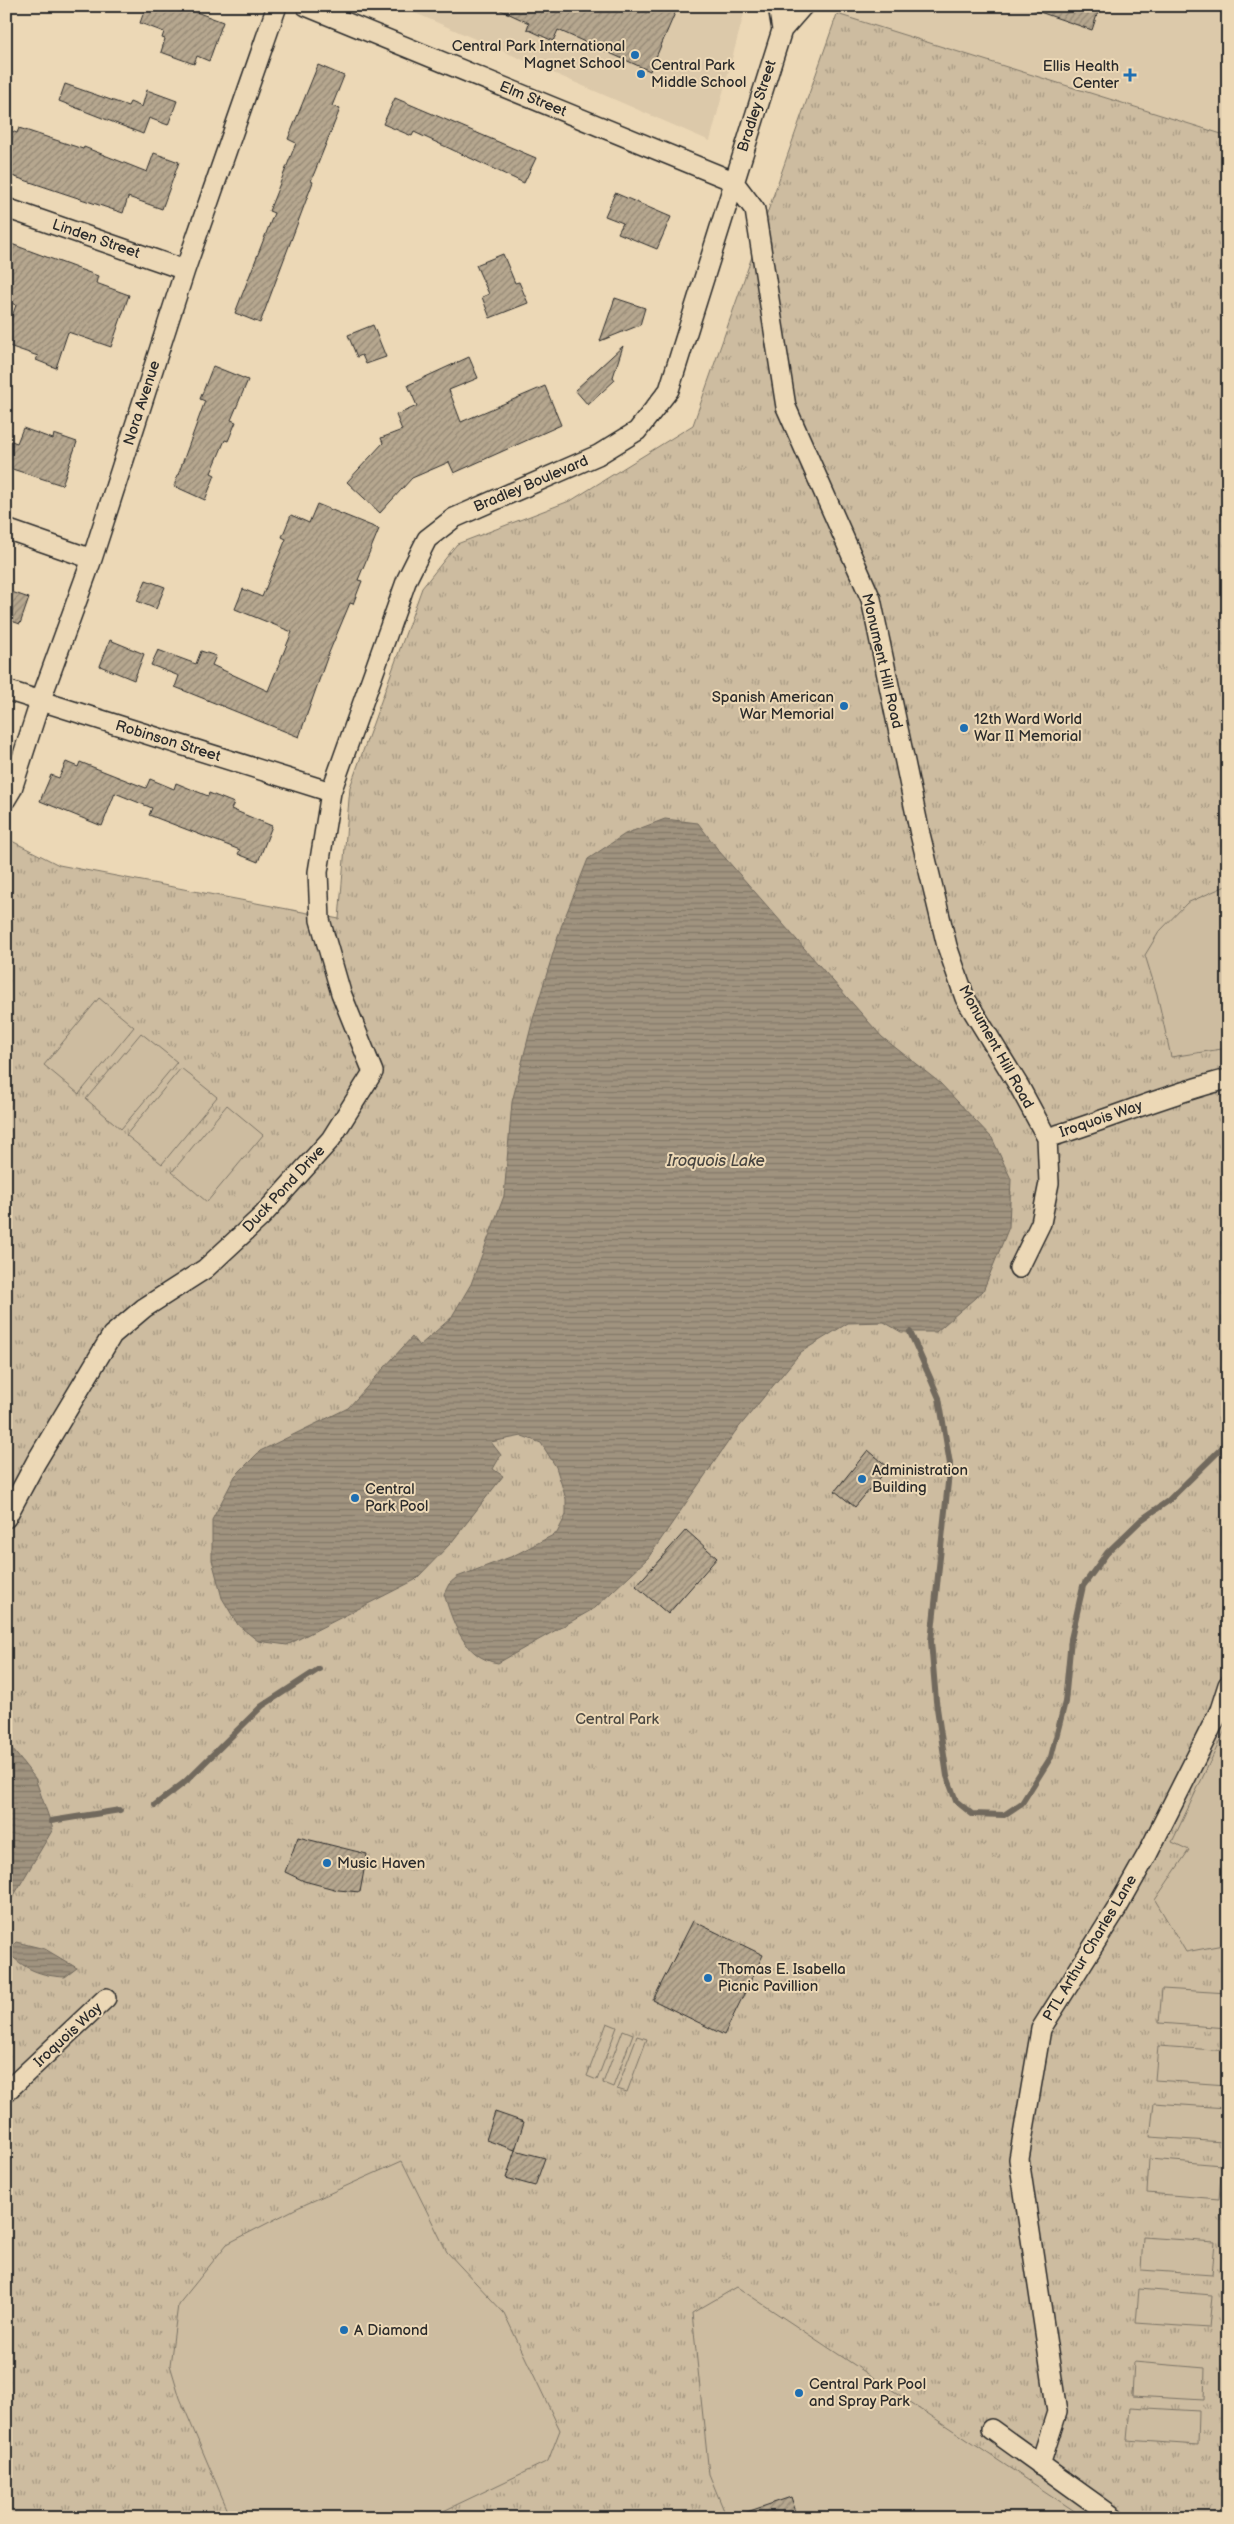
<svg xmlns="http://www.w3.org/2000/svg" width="1234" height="2524" viewBox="0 0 1234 2524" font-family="'Balsamiq Sans',sans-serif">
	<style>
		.built { fill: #dcc9aa }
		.park { fill: url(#park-tufts); stroke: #7c7466 }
		.garden { fill: #cdbca0; stroke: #7c7466 }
		.water { fill: url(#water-rules); stroke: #71695d }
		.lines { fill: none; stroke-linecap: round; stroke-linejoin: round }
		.stream { stroke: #71695d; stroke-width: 6 }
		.building { fill: url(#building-hatch); stroke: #2b2b2b }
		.street-casing { stroke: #2b2b2b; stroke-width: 22 }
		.street { stroke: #ecd8b6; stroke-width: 19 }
		.poi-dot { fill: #1f6fb2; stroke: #ecd8b6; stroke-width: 2 }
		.labels { text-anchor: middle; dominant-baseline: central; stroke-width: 4; stroke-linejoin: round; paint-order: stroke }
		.poi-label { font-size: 15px; fill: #2b2b2b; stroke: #ecd8b6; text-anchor: start }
		.street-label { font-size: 15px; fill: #2b2b2b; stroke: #ecd8b6 }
		.park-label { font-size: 15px; fill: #4b4842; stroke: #ecd8b6 }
		.water-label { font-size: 16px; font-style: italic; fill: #484540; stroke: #ecd8b6 }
	</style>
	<defs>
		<pattern id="park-tufts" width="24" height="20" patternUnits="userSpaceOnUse" patternTransform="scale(1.25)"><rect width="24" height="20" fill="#cdbca0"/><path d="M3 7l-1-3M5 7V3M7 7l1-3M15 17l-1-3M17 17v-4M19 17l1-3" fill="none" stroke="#a79983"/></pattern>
		<pattern id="water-rules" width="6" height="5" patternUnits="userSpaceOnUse" patternTransform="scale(1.25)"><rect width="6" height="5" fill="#a0937f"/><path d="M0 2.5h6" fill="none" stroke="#837868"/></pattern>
		<pattern id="building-hatch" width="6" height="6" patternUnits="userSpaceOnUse" patternTransform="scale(1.25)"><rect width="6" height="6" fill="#b6a78f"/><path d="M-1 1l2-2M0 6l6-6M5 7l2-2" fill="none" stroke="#948875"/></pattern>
	</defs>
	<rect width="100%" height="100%" fill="#ecd8b6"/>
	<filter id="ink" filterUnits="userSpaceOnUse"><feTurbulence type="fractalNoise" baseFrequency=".02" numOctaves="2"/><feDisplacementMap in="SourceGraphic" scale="10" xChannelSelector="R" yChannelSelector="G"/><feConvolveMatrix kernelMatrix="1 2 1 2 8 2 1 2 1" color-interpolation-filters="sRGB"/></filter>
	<g filter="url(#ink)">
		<!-- built -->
		<path class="built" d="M399,6H746L710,141Z
			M839,6H1228V136L837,14Z"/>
		<!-- park -->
		<path class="park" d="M837,14L1228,136V2518H6V838L59,865L339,919L350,787L422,588L457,544L572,500L693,425Z"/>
		<!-- garden -->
		<path class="garden" d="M1228,885V1048L1171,1057L1157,994L1145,955L1159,932L1187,903Z
			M99,998L134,1027L79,1094L44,1065Z
			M141,1033L177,1062L121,1129L86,1099Z
			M181,1068L217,1097L162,1164L126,1135Z
			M227,1105L263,1135L207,1202L172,1172Z
			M1228,1724V1944L1186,1952L1155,1900L1189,1850L1172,1842Z
			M1162,1989L1228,1993V2028L1159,2023Z
			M607,2023L617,2027L597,2080L587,2076Z
			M623,2030L633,2034L613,2087L603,2083Z
			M637,2036L647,2039L627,2092L617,2089Z
			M1158,2046L1228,2051L1227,2085L1155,2080Z
			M1154,2103L1226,2108L1223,2142L1150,2137Z
			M1149,2159L1222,2165L1219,2199L1147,2193Z
			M402,2161L447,2252L504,2313L560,2430L548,2461L431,2517L231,2518L180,2398L170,2365L178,2305L227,2244L297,2208Z
			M1143,2237L1215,2242L1212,2275L1141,2270Z
			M737,2287L1079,2514L1075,2518H727L709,2474L692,2313Z
			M1139,2289L1212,2295L1209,2328L1136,2323Z
			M1134,2362L1205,2368L1204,2400L1132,2396Z
			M1130,2407L1199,2411L1198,2445L1127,2440Z"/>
		<!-- water -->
		<path class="water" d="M665,819L698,823L719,851L882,1037L940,1083L992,1138L1011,1179L1009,1227L983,1291L936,1332H901L884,1322L848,1323L801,1352L735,1432L648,1558L595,1608L498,1663C464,1658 453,1623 444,1594L449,1584L457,1577L513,1556L557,1533L566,1515V1499L556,1467L541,1443L522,1436L491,1442L501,1455L493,1469L503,1476L451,1543L415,1580L287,1645L258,1641L238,1625L222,1598L212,1560V1520L235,1476L260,1451L348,1408L412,1337L419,1346L451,1318L471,1284L504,1196L512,1102L533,1019L561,927L588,859L625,834Z
			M6,1741L35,1778L53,1829L6,1909Z
			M16,1942L45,1949L77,1968L65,1977C41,1976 23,1969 7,1951Z"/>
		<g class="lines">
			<!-- stream -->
			<path class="stream" d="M910,1332L939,1398L950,1464L931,1641L936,1701L947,1776L956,1801L972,1814L1004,1815L1022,1803L1051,1757L1065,1702L1071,1639L1083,1586L1107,1553L1141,1520L1168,1501L1228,1442
				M155,1805L185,1782L262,1706L319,1669
				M51,1821L120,1810"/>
		</g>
		<!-- building -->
		<path class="building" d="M146,6H180L223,22L209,61L197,56L194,64L161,52L165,39L162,38L164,32L140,23Z
			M492,6H678L650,71L558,30L553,41L527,29L529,23Z
			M1032,6H1100L1092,30L1031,9Z
			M318,65L344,76L332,106L340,109L311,181L313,182L260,323L235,313L274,213L269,211L296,143L288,139Z
			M65,84L128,106L130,102L142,107L147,90L177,101L168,125L149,118L143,134L59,101Z
			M395,98L536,158L524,183L414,132L412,136L383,124Z
			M19,128L83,149L84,147L147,172L154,153L179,162L162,209L128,197L123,213L6,174V129L17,133Z
			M615,193L671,217L657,249L618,233L623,223L605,216Z
			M6,242L98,276L96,283L129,295L111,347L68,332L56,368L36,360L38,356L6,345V334L16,305L6,301Z
			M503,254L515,283L519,282L528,303L490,318L482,297L489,294L476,265Z
			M615,298L645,308L640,325L600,341Z
			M373,325L386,357L366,364L362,355L357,357L348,335Z
			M623,346L613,377L615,380L588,405L575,390Z
			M469,357L478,378L449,390L461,422L545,386L561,425L454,473L449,462L412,478L380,513L347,482L383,443L381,438L402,430L396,415L417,406L408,385Z
			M213,366L248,380L231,420L236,422L228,441L225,440L211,473L215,475L205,500L174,486L205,401L200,399Z
			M23,428L53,439L54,434L77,442L62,485L6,467V439L17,443Z
			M317,504L379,529L358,580L362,581L353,604L350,603L328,655L299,737L175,687L179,676L151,665L158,650L196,664L201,651L216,656L212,665L268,691L292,632L235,609L243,589L262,597L286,539L282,537L291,515L309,523Z
			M146,580L165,587L156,609L137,601Z
			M6,590L29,598L20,624L6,619Z
			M110,640L144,654L134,680L100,666Z
			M66,762L78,767L80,762L146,788L150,779L174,789L176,783L208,796L209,793L234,803L231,809L272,826L258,862L238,854L240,850L149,815L152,808L115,793L102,826L40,801L51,775L59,778Z
			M868,1450L888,1467L855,1507L835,1491Z
			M686,1530L717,1558L668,1614L636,1586Z
			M298,1837L367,1854L360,1892L338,1890L304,1881L285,1872Z
			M693,1921L763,1955L724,2035L653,2000Z
			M495,2112L524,2122L515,2150L486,2140Z
			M515,2150L545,2158L535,2186L506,2178Z
			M791,2497L798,2518H739L738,2515Z"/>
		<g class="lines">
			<!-- street casing -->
			<g class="street-casing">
				<path id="street" d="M306,6L733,181
					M778,6L782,30
					M733,181L755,210L786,407L871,599L920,834L947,946L965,998L1019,1086L1047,1138L1049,1183L1041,1223L1019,1268
					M6,208L185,270
					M6,529L92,559
					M6,690L331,792
					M6,799L12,789L40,702L92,559L185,270L277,6
					M1047,1138C1108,1120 1166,1094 1228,1079
					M6,1518L36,1462L112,1335L144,1308L205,1269L262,1216L331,1139L373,1072L341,993L320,920L318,872L331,792L407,579L427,539L454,518L598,455L637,431L669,390L782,30L803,6
					M6,2092L106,1998
					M991,2429L1115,2518
					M1040,2465L1057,2412L1019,2159L1041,2029L1116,1910L1148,1853L1220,1710L1228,1685"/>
			</g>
			<!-- street -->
			<use href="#street" class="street"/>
		</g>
	</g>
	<!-- markers -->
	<g class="poi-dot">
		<circle cx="635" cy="55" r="5"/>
		<circle cx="641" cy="74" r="5"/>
		<path d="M1127.5 67.5h5v5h5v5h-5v5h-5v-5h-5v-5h5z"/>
		<circle cx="844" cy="706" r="5"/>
		<circle cx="964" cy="728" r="5"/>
		<circle cx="862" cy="1479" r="5"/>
		<circle cx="355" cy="1498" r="5"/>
		<circle cx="327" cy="1863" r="5"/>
		<circle cx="708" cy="1978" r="5"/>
		<circle cx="344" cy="2330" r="5"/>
		<circle cx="799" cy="2393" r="5"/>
	</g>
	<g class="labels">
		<!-- poi labels -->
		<g class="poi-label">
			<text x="625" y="46" text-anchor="end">Central Park International<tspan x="625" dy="17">Magnet School</tspan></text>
			<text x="651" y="65">Central Park<tspan x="651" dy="17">Middle School</tspan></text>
			<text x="1119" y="66" text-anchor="end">Ellis Health<tspan x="1119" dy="17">Center</tspan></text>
			<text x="834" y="697" text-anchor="end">Spanish American<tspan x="834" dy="17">War Memorial</tspan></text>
			<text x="974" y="719">12th Ward World<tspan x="974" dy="17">War II Memorial</tspan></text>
			<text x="872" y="1470">Administration<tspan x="872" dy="17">Building</tspan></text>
			<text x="365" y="1489">Central<tspan x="365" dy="17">Park Pool</tspan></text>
			<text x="337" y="1863">Music Haven</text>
			<text x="718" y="1969">Thomas E. Isabella<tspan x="718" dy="17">Picnic Pavillion</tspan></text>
			<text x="354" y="2330">A Diamond</text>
			<text x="809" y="2384">Central Park Pool<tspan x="809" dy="17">and Spray Park</tspan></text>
		</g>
		<!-- street labels -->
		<g class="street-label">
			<text transform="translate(533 99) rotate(22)">Elm Street</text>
			<text transform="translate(757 106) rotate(-72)">Bradley Street</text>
			<text transform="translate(96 239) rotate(19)">Linden Street</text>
			<text transform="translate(142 403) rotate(-72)">Nora Avenue</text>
			<text transform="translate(531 484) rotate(-23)">Bradley Boulevard</text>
			<text transform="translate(882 661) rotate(77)">Monument Hill Road</text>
			<text transform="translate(168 741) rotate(17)">Robinson Street</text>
			<text transform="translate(996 1047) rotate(61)">Monument Hill Road</text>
			<text transform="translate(1101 1119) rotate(-19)">Iroquois Way</text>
			<text transform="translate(284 1189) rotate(-47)">Duck Pond Drive</text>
			<text transform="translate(1090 1948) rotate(-59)">PTL Arthur Charles Lane</text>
			<text transform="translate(68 2035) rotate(-43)">Iroquois Way</text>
		</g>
		<!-- park labels -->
		<g class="park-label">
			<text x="617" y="1719">Central Park</text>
		</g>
		<!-- water labels -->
		<g class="water-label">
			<text x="716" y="1161">Iroquois Lake</text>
		</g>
	</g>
	<!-- margin -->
	<rect width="1234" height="2524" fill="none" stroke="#ecd8b6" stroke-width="25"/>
	<rect x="12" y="12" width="1209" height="2499" fill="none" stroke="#2b2b2b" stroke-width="2" filter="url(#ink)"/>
</svg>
